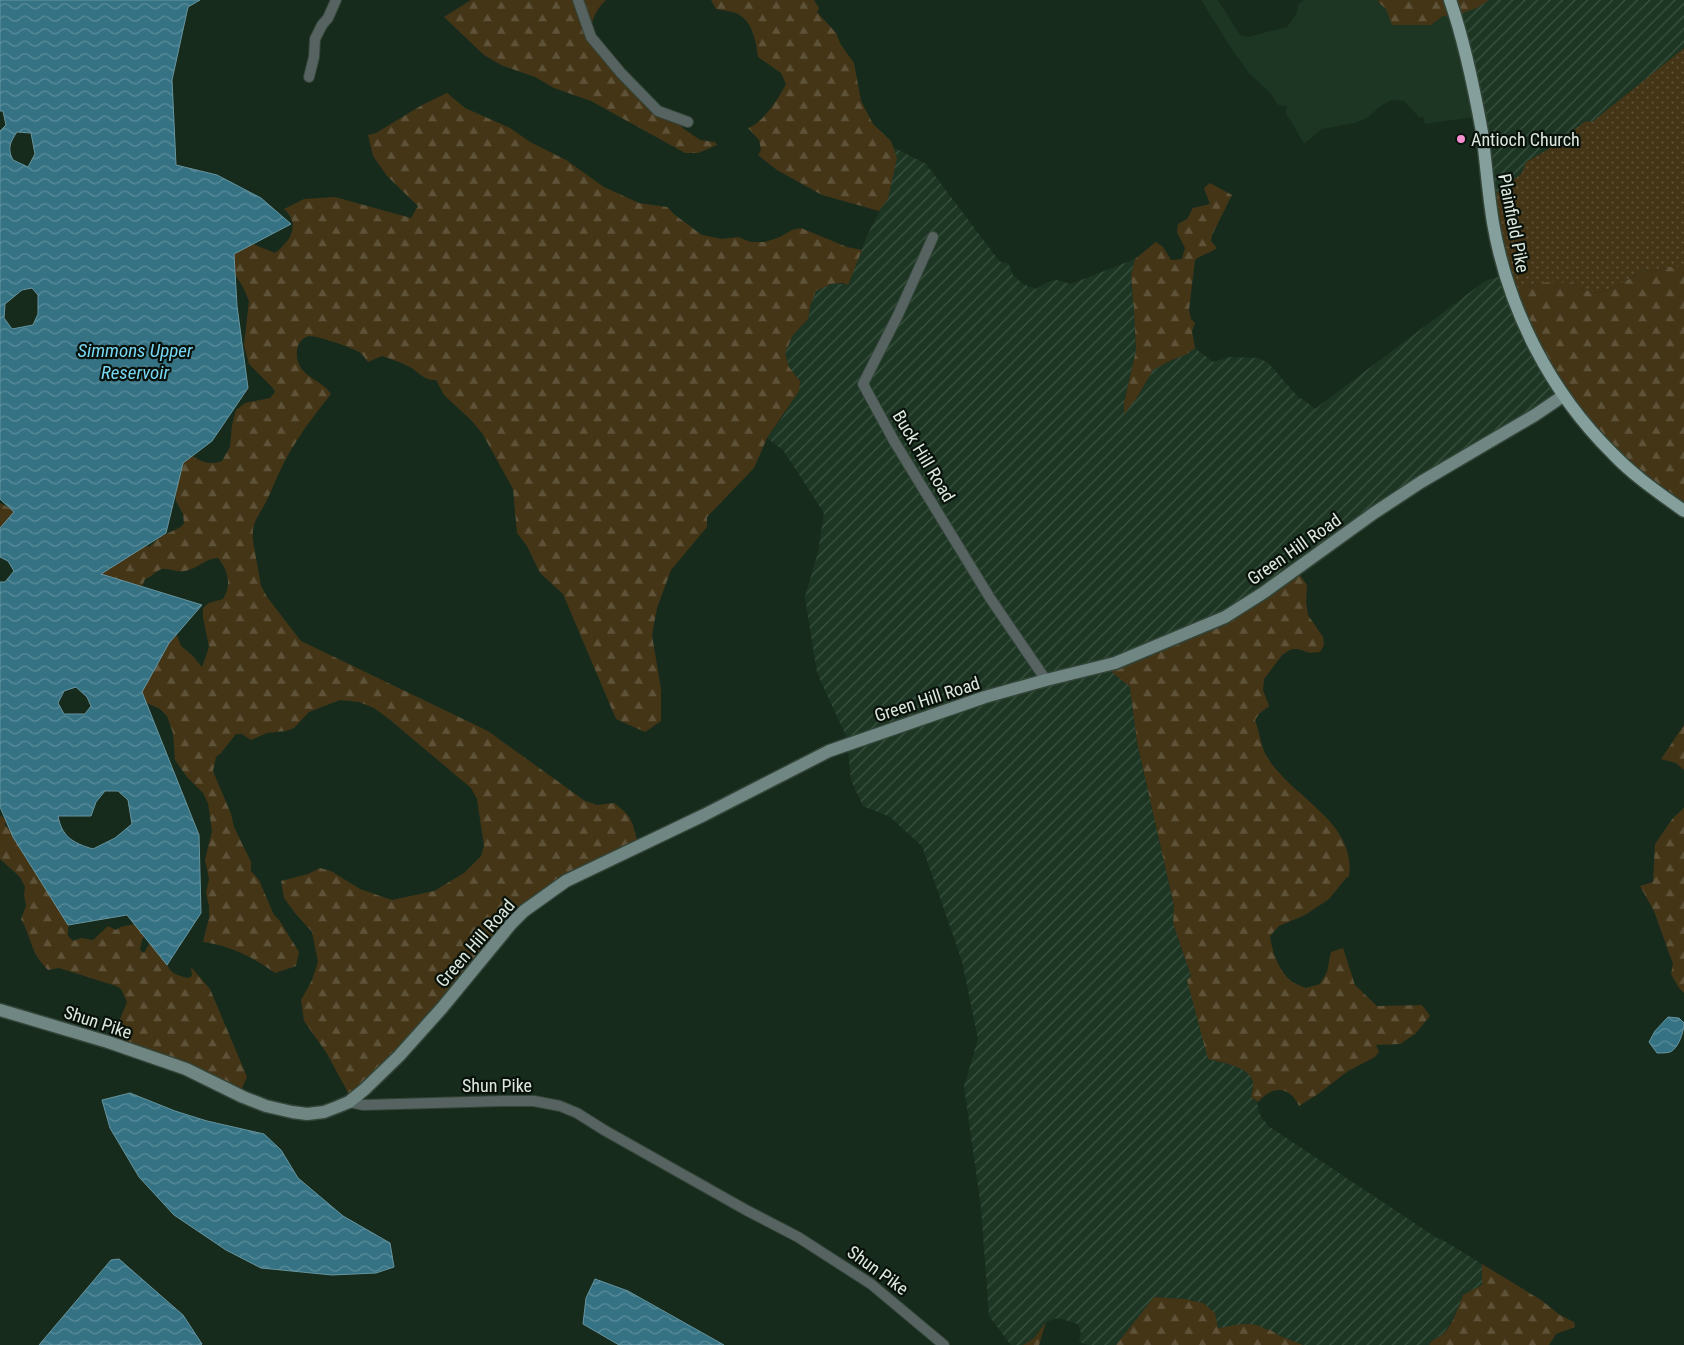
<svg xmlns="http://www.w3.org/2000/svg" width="1684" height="1345" viewBox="0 0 1684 1345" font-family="'Roboto Condensed',sans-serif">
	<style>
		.built { fill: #1c3623 }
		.industrial { fill: url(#industrial-furrows) }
		.grass { fill: url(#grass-dots) }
		.forest { fill: url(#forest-firs) }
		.water { fill: url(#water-waves); stroke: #67959f; fill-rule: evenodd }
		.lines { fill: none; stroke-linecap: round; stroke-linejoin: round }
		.minor-casing { stroke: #334538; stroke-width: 12 }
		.secondary-casing { stroke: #334538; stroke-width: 15 }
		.primary-casing { stroke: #334538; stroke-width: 15 }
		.minor { stroke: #566361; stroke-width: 10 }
		.secondary { stroke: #708683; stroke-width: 12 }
		.primary { stroke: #85a09c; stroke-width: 12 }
		.poi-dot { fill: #f591d3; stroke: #09110b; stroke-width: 2 }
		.labels { text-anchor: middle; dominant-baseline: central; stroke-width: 4.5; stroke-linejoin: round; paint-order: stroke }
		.poi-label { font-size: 18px; fill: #dce8de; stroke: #09110b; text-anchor: start }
		.street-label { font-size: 18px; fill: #dce8de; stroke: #09110b }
		.water-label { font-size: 19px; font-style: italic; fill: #78d7f4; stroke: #09110b }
	</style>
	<defs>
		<pattern id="industrial-furrows" width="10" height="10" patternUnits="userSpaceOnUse" patternTransform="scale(1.25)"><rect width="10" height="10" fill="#1c3623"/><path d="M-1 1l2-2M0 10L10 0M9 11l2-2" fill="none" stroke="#3c5342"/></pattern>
		<pattern id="grass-dots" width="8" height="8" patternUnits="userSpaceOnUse" patternTransform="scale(1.25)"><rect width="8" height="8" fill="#443517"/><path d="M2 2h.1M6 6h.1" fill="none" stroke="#5e5238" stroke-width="1.8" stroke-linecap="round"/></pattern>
		<pattern id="forest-firs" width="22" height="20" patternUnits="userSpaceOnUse" patternTransform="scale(1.25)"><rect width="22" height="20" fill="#443517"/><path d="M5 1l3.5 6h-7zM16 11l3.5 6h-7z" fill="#5e5238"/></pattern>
		<pattern id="water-waves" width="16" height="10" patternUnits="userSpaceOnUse" patternTransform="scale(1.25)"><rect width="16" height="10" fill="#357284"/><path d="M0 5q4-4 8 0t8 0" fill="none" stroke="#5b8d9b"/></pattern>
	</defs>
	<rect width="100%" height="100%" fill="#172b1d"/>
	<!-- built -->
	<path class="built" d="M1201,0H1218L1240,35L1248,37L1287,27L1297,13L1298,5L1304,0H1379L1378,2L1386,9L1431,25L1443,16L1457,15L1480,116L1425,124L1423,117H1419L1404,101L1392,100L1382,105L1368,117L1355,123L1322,129L1304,144L1288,116L1277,115L1286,116L1287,106L1278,105L1272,95L1249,73L1229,45Z"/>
	<!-- industrial -->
	<path class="industrial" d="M1489,0H1684V48L1592,122L1586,121L1547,150L1526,162L1522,173L1493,196L1458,14L1477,8Z
		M893,147L926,164L1000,262L1008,263L1013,275L1023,284L1036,289L1048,282L1056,280L1071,284L1135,259L1131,276L1134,310L1136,350L1124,403V413L1136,399L1153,370L1172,360L1187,354L1195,348L1213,362L1230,357L1259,358L1268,363L1299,398L1304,400L1315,409L1485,281L1507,274L1562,392L1418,484L1130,687L1137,742L1174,906L1173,923L1191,976L1208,1059L1239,1067L1249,1073L1254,1083L1251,1097L1257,1102L1259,1113L1268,1126L1437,1238L1441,1239L1482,1264V1285L1463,1295L1456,1314L1443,1334L1431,1341L1429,1345H1303L1280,1336L1269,1329L1267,1330L1217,1328L1203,1303L1185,1299L1155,1297L1116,1345H1088L1079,1342L1081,1333L1078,1324L1058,1318L1046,1322L1034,1338L1023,1345H1011L989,1316L981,1207L964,1086L978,1039L962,961L922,846L890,817L863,806L851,780L847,738L817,673L805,597L818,552L824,513L783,450L767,438L784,415L800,381L789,367L785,353L793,335L808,319L810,307L816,291L831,284H848L867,236L882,206L888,199Z"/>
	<!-- grass -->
	<path class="grass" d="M1684,48V267H1669L1660,270L1639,272L1631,278L1609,290L1597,293L1581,289L1571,283H1536L1513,292L1493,196L1522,173L1526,162L1547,150L1586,121L1592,122Z"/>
	<!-- forest -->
	<path class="forest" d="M471,0H606C595,10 593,19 589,33L655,103L684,129L700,140L715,142L717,145L698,153H685L591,101L554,88L535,77L501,65L484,55L444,17Z
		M711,0H814L819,8L817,12L836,33L841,45L854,63L861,101L873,124L891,141L897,158L888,199L879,211L822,195L777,170L758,155L761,150L759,140L748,128C763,123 779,98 786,84L781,73L758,57C756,41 753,21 736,13C730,11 722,10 716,9Z
		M1379,0H1489L1477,8L1457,15L1443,16L1431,25H1392L1386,9L1378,2Z
		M447,93L465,108L510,128L530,142L566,160L604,187L639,203L667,207L675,215L702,235L722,239L738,237L751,242H765L780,237L792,230L801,228L847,247L862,250L848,285L843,283L831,284L816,291L810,307L808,319L793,335L785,353L789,367L800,381L799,391L767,438L754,468L707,517V527L671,570L657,608L652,635L661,689V721L645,732L616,719L563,594L540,573L527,546L517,533L513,489L482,433L471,420L444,395L436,380C422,380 420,372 408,366C400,362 391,359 382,356L368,362C365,358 362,353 357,351C351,347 314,335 309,336C297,339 295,352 298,362C304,378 323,381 331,394C315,414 299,435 287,457C279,471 273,488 266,502C258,517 251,523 253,541L261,586L267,597L301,641L488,731L585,801L597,805L614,803C633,817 632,822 638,843L523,911L473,971L351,1098L326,1052L304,1021L301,1000L312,980L318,962L312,932L295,913L284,898L281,881L308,874L320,868L331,871L360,889L392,900L434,891L464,873L481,856L484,846L477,799L471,788L389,719L374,708L359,702L340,700L309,712L294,728L286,731L267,733L251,740L242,734H236L221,753L216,757L213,771L231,814L234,827L251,862V871L259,880L274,915L279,920L299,952L296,966L275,973C252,957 232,946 203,942L209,918V906L206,893L209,879L205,860L212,831L208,803L203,793L187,777L175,760L173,733L167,716L160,709L145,702L138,690L171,619L181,646L192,655L202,667L209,647L203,617V608L209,603L223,599C232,585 228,570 218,558C206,558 197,569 185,571C177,573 169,568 162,569C155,571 152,577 145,579L140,591L101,575L94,562L133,542L149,547L160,537L181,527L184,523L183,514L176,501L174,488L184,450C196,459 207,467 222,461L230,447L232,425L236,410L245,403L270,398L275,392L273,388L249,364L244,345L249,301L243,287L225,259L243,240L275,253C291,240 301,225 284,209L304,199L335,197L411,218L418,206L387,176L373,156L368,135L376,133L422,105Z
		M1210,183L1232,195L1212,235L1211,241L1217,248C1209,254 1202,254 1195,260L1189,310L1191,319L1195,323L1192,331L1195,348L1187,354L1172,360L1153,370L1136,399L1124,414V403L1136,350L1134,310L1131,276L1135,259L1156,242L1163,247L1171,260L1182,259L1185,248L1177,232L1178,224L1187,219L1193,208L1210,204L1204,188Z
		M1669,267H1684V508L1642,479L1567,400L1513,292L1536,283L1554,282L1571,283L1581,289L1597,293L1609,290L1631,278L1639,272L1660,270Z
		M0,503L13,510L19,519L0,530Z
		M1296,570L1307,585L1306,602L1308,615L1323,637L1324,645L1320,652L1310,653L1298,649H1292L1283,654L1264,679L1263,690L1269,706L1259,714L1255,720C1260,733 1261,749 1269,760C1295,799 1357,823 1349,877H1347L1329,899L1305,915L1279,926L1270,936C1272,951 1278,970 1291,981C1295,984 1301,986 1306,988L1320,984L1327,972L1331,952L1343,948L1355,985L1377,1006L1422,1005L1430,1016L1415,1034L1400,1044L1376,1045L1379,1052L1375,1057L1348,1071L1318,1094L1299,1106C1289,1085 1272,1086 1258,1102L1251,1097C1252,1092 1254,1086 1253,1082C1248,1065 1222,1063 1208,1059L1187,980L1191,976L1173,923L1174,906L1137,742L1130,687L1106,667L1173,640Z
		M1684,725V770L1676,763L1661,759Z
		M1684,808V993L1679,988L1671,974L1673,964L1654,911L1640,886L1653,882L1655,844L1673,818Z
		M0,815L6,820L5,825L25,847L24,856L30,861L31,868L73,910L68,929V936L73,941L81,938L93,940L108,926L116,930L120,927L135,924L159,913L142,940L140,950L144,953L152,939L159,944L155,950L165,956C169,972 171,974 188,978L192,976L191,967L210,989L247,1077L239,1095L111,1041L127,1002L121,989L116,986L59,968L48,970C29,951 33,940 21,919L26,906L24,894L25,887L20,877L0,859Z
		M1482,1264L1541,1300L1560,1315L1574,1322L1575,1327L1556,1334L1549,1345H1429C1432,1338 1440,1338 1445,1332C1454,1321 1458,1308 1463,1295L1482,1285Z
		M1154,1297L1185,1299L1203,1303L1215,1313L1218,1328C1235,1326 1251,1319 1267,1330L1269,1329L1280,1336L1303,1345H1116Z
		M1046,1322L1039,1345H1023L1034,1338Z"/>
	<!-- water -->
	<path class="water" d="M0,0H200L188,7L172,80L176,165L217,175L261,198L291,224L234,254L237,306L248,388L212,441L183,463L166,533L101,574L202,605L169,643L142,692L199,835L201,913L167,965L127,915L68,925L13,837L0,807V582H5L14,571L8,561L0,557V528L14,512L0,499V131L6,125L3,111H0ZM17,132L31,133L35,154L28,167L13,160C7,149 10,142 17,132ZM32,288L38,295V314L33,325L12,329L4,318L5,304L22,290ZM76,687L87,697L91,706L85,714H64L58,703L64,691ZM105,791H118L128,800L132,824L115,838L93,849C73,843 62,837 58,816H91L96,802Z
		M1668,1017L1679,1018L1684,1023C1684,1032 1678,1049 1670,1052C1667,1053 1661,1053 1657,1053L1649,1042L1655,1031Z
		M130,1093L175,1111L207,1121L264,1134L281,1150L298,1178L343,1216L390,1243L394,1267L376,1273L332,1275L261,1268L226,1250L174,1215L139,1177L110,1128L102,1100Z
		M119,1259L183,1315L202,1344L201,1345H39L111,1260Z
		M595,1279L628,1291L724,1345H619L583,1324L586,1298Z"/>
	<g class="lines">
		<!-- minor casing -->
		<g class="minor-casing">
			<path id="minor" d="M578,0L591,37L621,73L658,111L688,122
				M309,77L314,57L315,39L322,25L328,18L336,0
				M933,237L898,315L863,384L894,441L990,598L1046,680
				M349,1102L363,1105L502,1101H534L560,1106L577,1113L604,1130L746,1210L798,1237L871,1284L944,1345"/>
		</g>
		<!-- secondary casing -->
		<g class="secondary-casing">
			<path id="secondary" d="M0,1010L108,1042L186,1069L243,1097L266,1106L292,1112L307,1114L324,1112L337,1107L349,1102L365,1089L399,1056L442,1008L511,924L524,911L566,881L704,815L829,751L985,697L1046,680L1115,663L1225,617L1263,593L1374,513L1421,482L1535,415L1563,396"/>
		</g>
		<!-- primary casing -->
		<g class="primary-casing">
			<path id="primary" d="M1450,0C1465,43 1474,88 1482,132C1486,162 1488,193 1493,223C1508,309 1550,392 1613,454C1634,476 1659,493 1684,511"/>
		</g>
		<!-- minor -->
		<use href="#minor" class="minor"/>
		<!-- secondary -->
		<use href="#secondary" class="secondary"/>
		<!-- primary -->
		<use href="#primary" class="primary"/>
	</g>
	<!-- markers -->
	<circle class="poi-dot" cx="1461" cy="139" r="5"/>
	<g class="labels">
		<!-- poi labels -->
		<g class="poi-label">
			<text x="1471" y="139">Antioch Church</text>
		</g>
		<!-- street labels -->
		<g class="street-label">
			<text transform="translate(1514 223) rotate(79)">Plainfield Pike</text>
			<text transform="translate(924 456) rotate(59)">Buck Hill Road</text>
			<text transform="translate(1294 549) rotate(-35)">Green Hill Road</text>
			<text transform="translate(927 699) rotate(-18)">Green Hill Road</text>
			<text transform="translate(475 943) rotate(-49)">Green Hill Road</text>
			<text transform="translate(98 1022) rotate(18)">Shun Pike</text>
			<text x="497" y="1085">Shun Pike</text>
			<text transform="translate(878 1270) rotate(36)">Shun Pike</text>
		</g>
		<!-- water labels -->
		<g class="water-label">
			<text x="135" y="350">Simmons Upper<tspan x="135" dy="22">Reservoir</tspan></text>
		</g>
	</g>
</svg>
